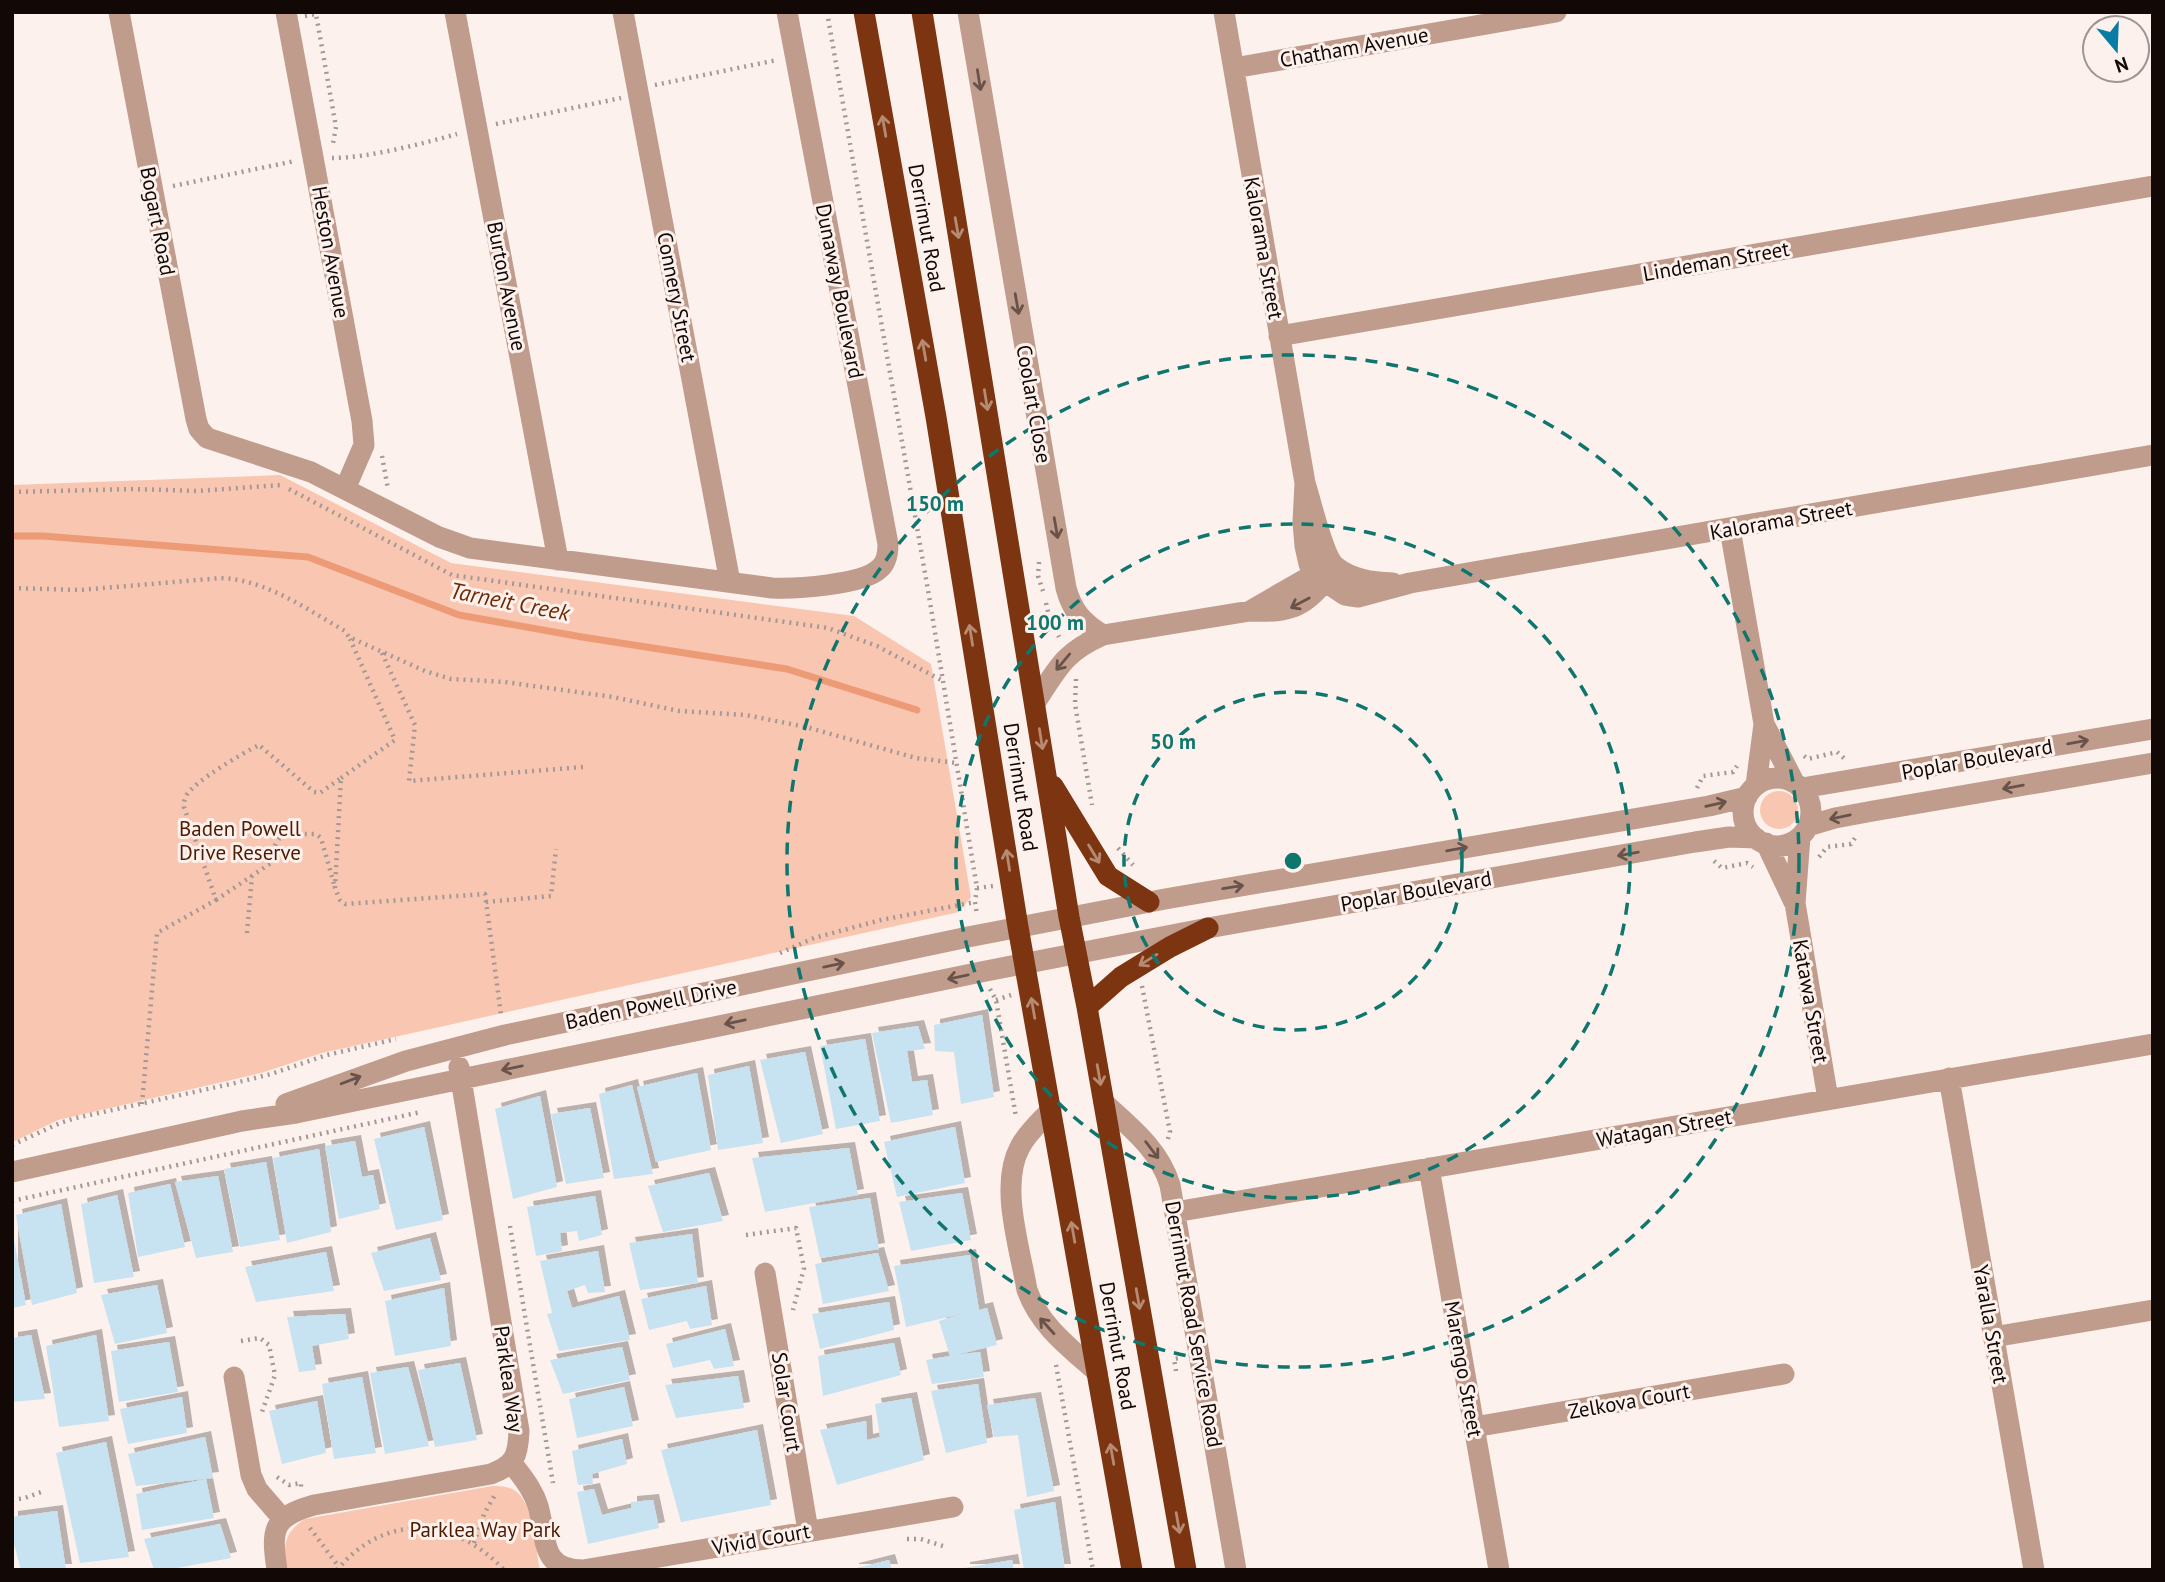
<svg xmlns="http://www.w3.org/2000/svg" width="2165" height="1582" viewBox="0 0 2165 1582" font-family="'PT Sans',sans-serif">
	<style>
		.green { fill: #f9c7b1 }
		.lines { fill: none; stroke-linecap: round; stroke-linejoin: round }
		.stream { stroke: #ed9b77; stroke-width: 7 }
		.building { fill: #c7e2f1; filter: url(#shadow) }
		.path { stroke: #a39895; stroke-width: 4.5; stroke-dasharray: 2 5; stroke-linecap: butt }
		.minor { stroke: #c09c8c; stroke-width: 21 }
		.highway { stroke: #7c3510; stroke-width: 21 }
		.oneway { stroke: #695249 }
		.oneway2 { stroke: #b68a73 }
		.ring { fill: none; stroke: #0f766e; stroke-width: 3.5; stroke-dasharray: 12 9 }
		.labels { text-anchor: middle; dominant-baseline: central; stroke-width: 6; stroke-linejoin: round; paint-order: stroke }
		.street-label { font-size: 21px; fill: #120906; stroke: #fdf1ed }
		.park-label { font-size: 21px; fill: #4d1b01; stroke: #fdf1ed }
		.water-label { font-size: 23px; font-style: italic; fill: #6f2800; stroke: #fdf1ed }
		.centre { fill: #0f766e; stroke: #fdf1ed; stroke-width: 3.5 }
		.ring-label { font-size: 21px; text-anchor: middle; font-weight: bold; fill: #0f766e; stroke: #fdf1ed; stroke-width: 6; stroke-linejoin: round; paint-order: stroke }
	</style>
	<defs>
		<filter id="shadow"><feDropShadow dx="6" dy="-6" stdDeviation="0" flood-color="#0004"/></filter>
	</defs>
	<rect width="100%" height="100%" fill="#fdf1ed"/>
	<!-- green -->
	<path class="green" d="M280,475L451,563L854,616L931,664L971,897L959,912L322,1053L261,1073L58,1120L13,1142L12,485Z
		M1760 810a19 19 0 1 1 38 0a19 19 0 1 1-38 0Z
		M492,1486C499,1486 507,1486 514,1490C534,1502 535,1548 540,1570H287C283,1546 283,1533 305,1519Z"/>
	<g class="lines">
		<!-- stream -->
		<path class="stream" d="M12,536H43L308,557L459,615L582,637L787,669L917,710"/>
	</g>
	<!-- building -->
	<path class="building" d="M982,1015L994,1097L961,1104L954,1052L935,1051L934,1025Z
		M918,1026L925,1049L907,1051L912,1082L927,1080L933,1115L891,1123L872,1033Z
		M865,1039L880,1121L836,1129L820,1046Z
		M805,1052L823,1134L781,1143L760,1060Z
		M749,1066L763,1143L718,1150L708,1075Z
		M697,1073L711,1150L656,1162L637,1087Z
		M632,1085L653,1174L614,1179L599,1094Z
		M540,1096L557,1187L513,1199L495,1109Z
		M590,1108L604,1178L566,1184L551,1114Z
		M424,1127L443,1220L396,1230L374,1139Z
		M955,1127L965,1183L897,1197L884,1142Z
		M355,1141L362,1177L373,1175L380,1209L339,1219L325,1146Z
		M849,1148L858,1195L765,1212L752,1158Z
		M319,1149L331,1232L287,1243L273,1158Z
		M266,1162L280,1240L240,1247L224,1169Z
		M709,1173L723,1221L663,1232L648,1186Z
		M218,1176L233,1252L196,1258L175,1182Z
		M170,1184L185,1247L138,1257L128,1193Z
		M962,1193L971,1240L911,1251L899,1202Z
		M117,1195L134,1277L94,1283L81,1204Z
		M595,1196L602,1235L579,1241L577,1231L560,1233L562,1251L536,1256L527,1207Z
		M870,1198L879,1249L820,1258L809,1207Z
		M61,1204L77,1293L32,1305L16,1215Z
		M12,1229L26,1305L12,1308Z
		M692,1234L698,1283L640,1290L629,1243Z
		M430,1238L441,1280L384,1291L371,1253Z
		M598,1251L605,1292L588,1293L585,1285L567,1291L572,1308L619,1296L630,1340L559,1351L547,1314L552,1313L540,1261Z
		M326,1252L334,1291L256,1302L245,1267Z
		M878,1253L889,1291L823,1304L815,1264Z
		M970,1255L979,1310L987,1308L997,1345L955,1355L980,1352L984,1377L932,1384L926,1360L950,1356L939,1321L965,1313L906,1327L894,1266Z
		M157,1285L167,1333L115,1344L101,1295Z
		M706,1286L712,1325L690,1329L687,1321L649,1330L641,1299Z
		M444,1288L451,1346L395,1356L385,1301Z
		M889,1302L894,1330L820,1349L812,1314Z
		M345,1314L349,1339L312,1346L316,1370L299,1372L287,1317Z
		M725,1329L734,1366L714,1369L710,1360L673,1368L666,1344Z
		M31,1335L45,1399L12,1402V1338Z
		M96,1335L109,1421L59,1427L46,1346Z
		M169,1342L178,1392L119,1402L111,1351Z
		M894,1343L901,1375L823,1396L818,1356Z
		M622,1347L630,1380L563,1394L550,1360Z
		M460,1363L477,1440L435,1447L418,1370Z
		M408,1367L429,1446L385,1454L370,1373Z
		M738,1376L744,1408L676,1418L665,1385Z
		M362,1377L376,1453L334,1459L322,1384Z
		M978,1384L987,1443L946,1453L931,1391Z
		M624,1387L633,1426L577,1438L569,1399Z
		M182,1397L187,1433L128,1444L120,1409Z
		M911,1398L924,1460L837,1485L820,1430L866,1421L867,1440L880,1437L875,1404Z
		M1035,1398L1054,1491L1027,1497L1018,1435L994,1437L987,1405Z
		M317,1401L326,1453L282,1464L269,1411Z
		M757,1430L771,1505L681,1522L661,1450Z
		M205,1437L213,1478L136,1486L128,1454Z
		M622,1439L627,1464L592,1474L593,1484L578,1485L572,1451Z
		M106,1442L129,1557L80,1563L56,1453Z
		M206,1479L214,1518L142,1530L136,1494Z
		M594,1489L602,1515L631,1508V1502L653,1500L659,1528L588,1544L577,1492Z
		M1055,1502L1065,1570H1024L1014,1510Z
		M57,1511L66,1570H21L12,1537V1517Z
		M220,1524L231,1558L166,1570H154L144,1539Z
		M889,1560L892,1570H853V1569Z
		M1012,1560L1014,1570H964V1568Z"/>
	<g class="lines">
		<!-- path -->
		<path class="path" d="M827,12L929,596L977,888L975,902L977,915
			M305,16L316,14L336,127L333,143
			M655,85L777,60
			M496,124L621,98
			M332,158C368,158 421,144 457,134
			M173,186L295,161
			M382,456L388,489
			M289,489L452,575L828,628L877,646L943,681
			M12,492L134,489L196,491L281,485
			M1039,562L1038,576L1043,591
			M12,588L80,590L221,578C267,580 306,609 345,631L349,637L425,671L451,679L505,682L613,697L679,711L746,715L806,727L916,758L957,763
			M1046,603L1049,616L1059,637
			M382,653L415,725L409,781L583,767
			M1076,679L1075,704L1092,805
			M1804,756L1808,759L1837,752L1846,760
			M341,778L395,740L350,639
			M1697,788L1703,776L1733,772L1737,766
			M1118,848L1133,865
			M1819,857L1827,847L1851,844L1857,835
			M1714,861L1722,868L1747,863L1753,867
			M977,888L993,886
			M216,900L271,863C276,828 285,835 316,834L321,838L334,884
			M486,902L551,896L556,849
			M247,933L252,876
			M780,953L814,938L881,920L975,902
			M1142,986L1170,1132L1168,1139
			M990,989L996,1000L1016,1117
			M996,1000L1011,995
			M142,1104L157,933L216,900L184,807C184,802 184,801 186,796C193,782 243,753 259,745L314,792L320,793L341,778L335,888L340,900L345,904L485,894L501,1015
			M12,1145L60,1123L76,1118L235,1083L271,1074L327,1055L396,1039
			M12,1201L421,1112
			M510,1226L553,1483
			M746,1235L796,1228L804,1268L793,1310
			M241,1341L260,1338L269,1345L275,1375L262,1412
			M1056,1365L1093,1570
			M1176,1371L1174,1359L1179,1358
			M277,1477L289,1485L301,1483V1490
			M12,1500L25,1498L41,1492
			M310,1528L339,1567
			M907,1539H921L946,1547
			M474,1543L484,1514L496,1493
			M337,1570C385,1512 455,1517 504,1570"/>
		<!-- minor -->
		<path class="minor" d="M119,12L196,419L199,429L207,438L311,472L439,537L470,548L772,588C795,589 862,585 879,569C887,563 888,553 888,544L787,12
			M286,12L362,421L364,445L345,489
			M455,12L558,560
			M623,12L730,582
			M968,12L1066,588C1072,611 1083,623 1103,635
			M1224,12L1305,483C1311,501 1323,556 1335,566C1352,580 1373,582 1393,583
			M1234,68L1556,12
			M1279,336L2153,186
			M1305,483L1303,522L1305,546L1309,564L1321,579L1345,595L1358,597L1410,583L2153,455
			M1730,529L1764,724L1794,782
			M1250,611L1309,577L1328,570
			M1035,703C1058,668 1063,653 1103,635L1250,611C1292,613 1306,607 1331,573
			M1743 812a34 34 0 1 1 68 0a34 34 0 1 1-68 0Z
			M1756,785L1764,724
			M1802,788L2153,729
			M1808,826L1835,818L1873,811L2153,763
			M1800,837L1795,903L1828,1099
			M1766,843L1794,902
			M1949,1078L2034,1570
			M1104,1103C1130,1127 1159,1149 1170,1185L1236,1570
			M286,1104L406,1061L505,1035L968,937L1165,899L1709,806L1747,797
			M1051,1110C1040,1122 1027,1133 1020,1147C999,1185 1020,1248 1027,1290C1040,1326 1069,1347 1097,1372
			M1429,1168L1499,1570
			M12,1172L242,1121L296,1113L986,971L1208,928L1695,842L1729,837L1756,838
			M1175,1212L2153,1044
			M765,1273L808,1531
			M1993,1337L2153,1310
			M234,1377L251,1475L257,1489L282,1518
			M1474,1427L1784,1374
			M512,1463C522,1477 533,1489 538,1506C547,1536 539,1570 583,1570L953,1507
			M277,1570C271,1529 272,1517 314,1505L491,1474C515,1465 518,1456 519,1431L459,1067"/>
		<!-- highway -->
		<path class="highway" d="M864,12L936,417L1018,927L1132,1570
			M922,12L1069,917L1087,1007L1186,1570
			M1053,786L1108,876L1149,902
			M1087,1007L1121,977L1170,947L1208,928"/>
	</g>
	<!-- one-way arrows -->
	<defs><path id="oneway-shaft" d="M-6 0H5M1.5-3L5.5 0L1.5 3" fill="none" stroke-width="1.6" stroke-linecap="round" stroke-linejoin="round" transform="scale(1.75)"/></defs>
	<g class="oneway">
		<use href="#oneway-shaft" transform="translate(979 80) rotate(81)"/>
		<use href="#oneway-shaft" transform="translate(1017 304) rotate(80)"/>
		<use href="#oneway-shaft" transform="translate(1056 528) rotate(80)"/>
		<use href="#oneway-shaft" transform="translate(1300 603) rotate(152)"/>
		<use href="#oneway-shaft" transform="translate(1063 662) rotate(130)"/>
		<use href="#oneway-shaft" transform="translate(2078 742) rotate(-10)"/>
		<use href="#oneway-shaft" transform="translate(2013 787) rotate(170)"/>
		<use href="#oneway-shaft" transform="translate(1716 804) rotate(-13)"/>
		<use href="#oneway-shaft" transform="translate(1840 817) rotate(168)"/>
		<use href="#oneway-shaft" transform="translate(1457 849) rotate(-10)"/>
		<use href="#oneway-shaft" transform="translate(1628 854) rotate(170)"/>
		<use href="#oneway-shaft" transform="translate(1233 887) rotate(-9)"/>
		<use href="#oneway-shaft" transform="translate(834 965) rotate(-12)"/>
		<use href="#oneway-shaft" transform="translate(958 977) rotate(168)"/>
		<use href="#oneway-shaft" transform="translate(735 1022) rotate(168)"/>
		<use href="#oneway-shaft" transform="translate(512 1068) rotate(168)"/>
		<use href="#oneway-shaft" transform="translate(351 1080) rotate(-21)"/>
		<use href="#oneway-shaft" transform="translate(1152 1150) rotate(53)"/>
		<use href="#oneway-shaft" transform="translate(1047 1326) rotate(-132)"/>
	</g>
	<g class="oneway2">
		<use href="#oneway-shaft" transform="translate(884 126) rotate(-100)"/>
		<use href="#oneway-shaft" transform="translate(957 228) rotate(80)"/>
		<use href="#oneway-shaft" transform="translate(924 350) rotate(-100)"/>
		<use href="#oneway-shaft" transform="translate(986 400) rotate(81)"/>
		<use href="#oneway-shaft" transform="translate(971 635) rotate(-99)"/>
		<use href="#oneway-shaft" transform="translate(1041 739) rotate(81)"/>
		<use href="#oneway-shaft" transform="translate(1094 854) rotate(59)"/>
		<use href="#oneway-shaft" transform="translate(1008 860) rotate(-99)"/>
		<use href="#oneway-shaft" transform="translate(1148 960) rotate(148)"/>
		<use href="#oneway-shaft" transform="translate(1033 1008) rotate(-100)"/>
		<use href="#oneway-shaft" transform="translate(1099 1075) rotate(80)"/>
		<use href="#oneway-shaft" transform="translate(1073 1232) rotate(-100)"/>
		<use href="#oneway-shaft" transform="translate(1138 1299) rotate(80)"/>
		<use href="#oneway-shaft" transform="translate(1112 1454) rotate(-100)"/>
		<use href="#oneway-shaft" transform="translate(1178 1523) rotate(80)"/>
	</g>
	<!-- distance rings -->
	<g class="ring">
		<circle cx="1293" cy="861" r="169"/>
		<circle cx="1293" cy="861" r="337"/>
		<circle cx="1293" cy="861" r="506"/>
	</g>
	<g class="labels">
		<!-- street labels -->
		<g class="street-label">
			<text transform="translate(1354 47) rotate(-10)">Chatham Avenue</text>
			<text transform="translate(158 221) rotate(79)">Bogart Road</text>
			<text transform="translate(927 228) rotate(80)">Derrimut Road</text>
			<text transform="translate(1264 248) rotate(80)">Kalorama Street</text>
			<text transform="translate(331 252) rotate(80)">Heston Avenue</text>
			<text transform="translate(1716 261) rotate(-10)">Lindeman Street</text>
			<text transform="translate(507 286) rotate(79)">Burton Avenue</text>
			<text transform="translate(840 291) rotate(79)">Dunaway Boulevard</text>
			<text transform="translate(677 297) rotate(79)">Connery Street</text>
			<text transform="translate(1034 404) rotate(80)">Coolart Close</text>
			<text transform="translate(1781 520) rotate(-10)">Kalorama Street</text>
			<text transform="translate(1977 759) rotate(-10)">Poplar Boulevard</text>
			<text transform="translate(1021 787) rotate(81)">Derrimut Road</text>
			<text transform="translate(1416 891) rotate(-10)">Poplar Boulevard</text>
			<text transform="translate(1811 1001) rotate(80)">Katawa Street</text>
			<text transform="translate(651 1004) rotate(-12)">Baden Powell Drive</text>
			<text transform="translate(1664 1128) rotate(-10)">Watagan Street</text>
			<text transform="translate(1194 1324) rotate(80)">Derrimut Road Service Road</text>
			<text transform="translate(1991 1324) rotate(80)">Yaralla Street</text>
			<text transform="translate(1118 1346) rotate(80)">Derrimut Road</text>
			<text transform="translate(1464 1369) rotate(80)">Marengo Street</text>
			<text transform="translate(509 1379) rotate(82)">Parklea Way</text>
			<text transform="translate(1629 1401) rotate(-10)">Zelkova Court</text>
			<text transform="translate(787 1402) rotate(81)">Solar Court</text>
			<text transform="translate(761 1539) rotate(-10)">Vivid Court</text>
		</g>
		<!-- park labels -->
		<g class="park-label">
			<text x="240" y="828">Baden Powell<tspan x="240" dy="24">Drive Reserve</tspan></text>
			<text x="485" y="1529">Parklea Way Park</text>
		</g>
		<!-- water labels -->
		<g class="water-label">
			<text transform="translate(510 601) rotate(11)">Tarneit Creek</text>
		</g>
	</g>
	<circle cx="1293" cy="861" r="10" class="centre"/>
	<g class="ring-label">
		<text x="935" y="511">150 m</text>
		<text x="1055" y="630">100 m</text>
		<text x="1173" y="749">50 m</text>
	</g>
	<!-- border -->
	<rect width="2165" height="1582" fill="none" stroke="#120906" stroke-width="28"/>
	<!-- north arrow -->
	<g transform="translate(2116 49) rotate(161)"><circle r="33" fill="#fdf1ed" stroke="#9f9491" stroke-width="2"/>
	<path d="M0-5L12 26L0 18L-12 26Z" fill="#087ca4"/>
	<text y="-10" font-size="19" font-weight="bold" text-anchor="middle" fill="#120906">N</text>
	</g>
</svg>
